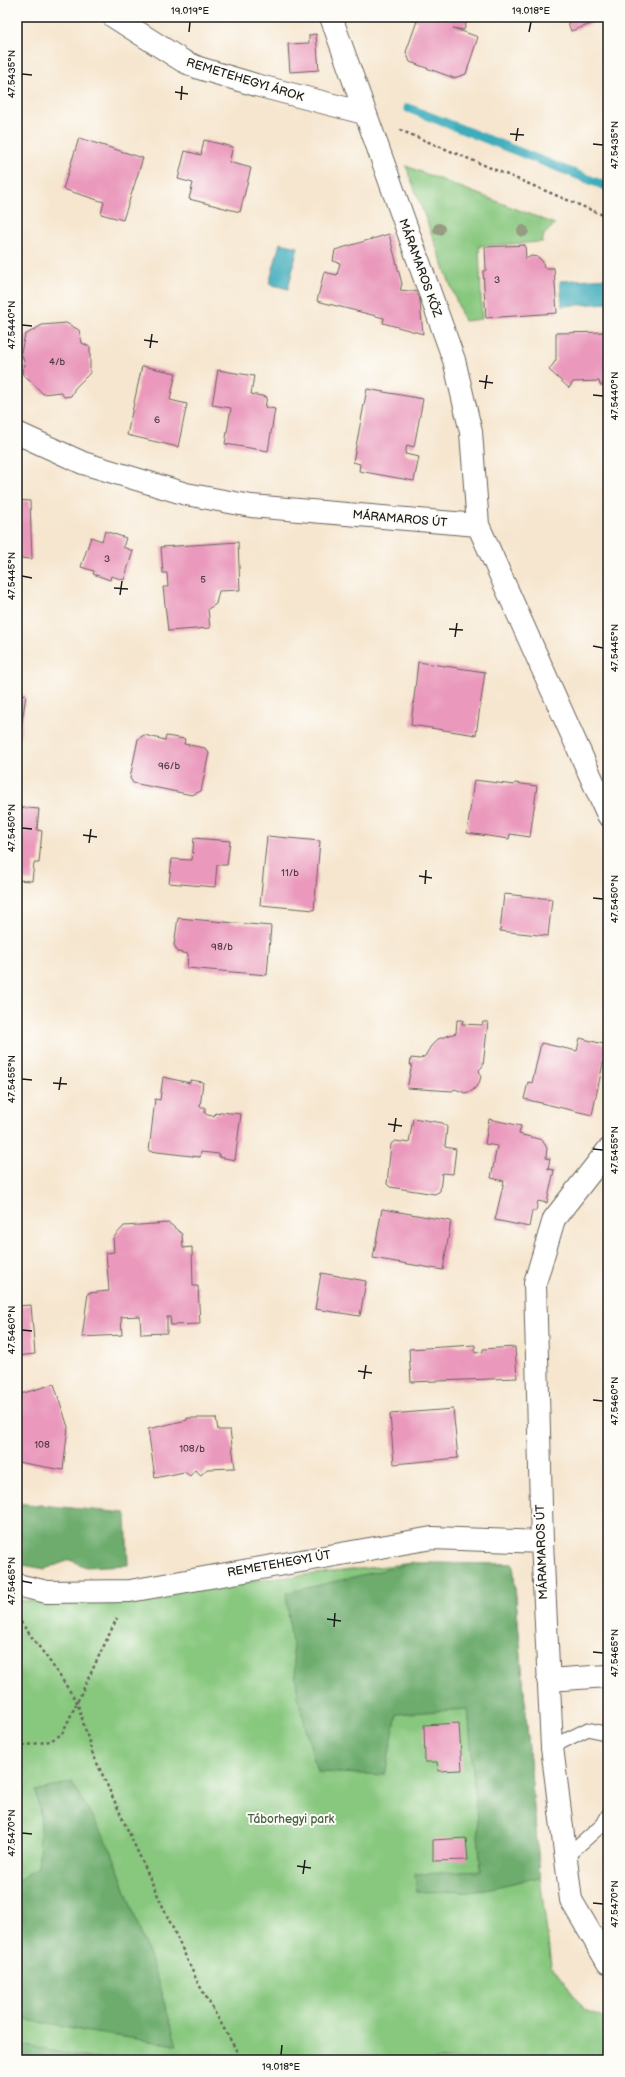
<svg xmlns="http://www.w3.org/2000/svg" width="625" height="2077" viewBox="0 0 625 2077" font-family="'Balsamiq Sans',sans-serif">
	<style>
		.green { fill: #87c77e; stroke: #52724d }
		.forest { fill: #6dac6d; stroke: #446444 }
		.water { fill: #3dacbb; stroke: #2c646c }
		.lines { fill: none; stroke-linecap: round; stroke-linejoin: round }
		.stream { stroke: #3dacbb; stroke-width: 9 }
		.building { fill: #ea99bc }
		.lane-casing { stroke: #68635b; stroke-width: 15 }
		.street-casing { stroke: #68635b; stroke-width: 24 }
		.secondary-casing { stroke: #68635b; stroke-width: 24 }
		.path { stroke: #68635b; stroke-width: 2.5; stroke-dasharray: 3 3; stroke-linecap: butt }
		.lane { stroke: #fff; stroke-width: 13 }
		.street { stroke: #fff; stroke-width: 22 }
		.secondary { stroke: #fff; stroke-width: 22 }
		.tree { fill: #969c82 }
		.ticks { fill: none; stroke: #1c1c1c; stroke-width: 1.5 }
		.labels { text-anchor: middle; dominant-baseline: central; stroke-width: 4; stroke-linejoin: round; paint-order: stroke }
		.number-label { font-size: 10px; fill: #503b44 }
		.street-label { font-size: 12px; fill: #1c1c1c; stroke: #fdfcf7 }
		.park-label { font-size: 12px; fill: #476043; stroke: #fdfcf7 }
		.neatline { fill: none; stroke: #1c1c1c; stroke-width: 1.5 }
		.ticks-label { font-size: 10px; text-anchor: middle; fill: #1c1c1c }
	</style>
	<rect width="100%" height="100%" fill="#fdfcf7"/>
	<filter id="ink" filterUnits="userSpaceOnUse"><feTurbulence type="fractalNoise" baseFrequency=".025" numOctaves="2"/><feDisplacementMap in="SourceGraphic" scale="8" xChannelSelector="R" yChannelSelector="G"/><feConvolveMatrix kernelMatrix="1 2 1 2 8 2 1 2 1" color-interpolation-filters="sRGB"/></filter>
	<filter id="wash" filterUnits="userSpaceOnUse"><feTurbulence type="fractalNoise" baseFrequency=".012" numOctaves="4" result="noise"/><feDisplacementMap in="SourceGraphic" scale="16" xChannelSelector="R" yChannelSelector="G"/><feGaussianBlur stdDeviation="0.9" result="paint"/><feColorMatrix in="noise" values="0 0 0 0 0 0 0 0 0 0 0 0 0 0 0 0 0 1.4 0 .05"/><feComposite in="paint" operator="in"/></filter>
	<g filter="url(#wash)">
		<rect width="100%" height="100%" fill="#f6e6cf"/>
		<!-- green -->
		<path class="green" d="M406,166L555,224L544,235L542,242L479,246L482,319L464,321Z
			M413,1563L513,1564L540,1877L551,1965L585,2010L608,2019V2060H17V1600L55,1603Z"/>
		<!-- forest -->
		<path class="forest" d="M17,1503L126,1513L128,1565L86,1567L70,1560L45,1569L17,1564Z
			M413,1563L513,1564L540,1877L477,1891L417,1892L415,1874L481,1871L468,1709L397,1714L385,1775L317,1772L298,1697L286,1593Z
			M72,1782L112,1852L157,1979L177,2045L89,2032L17,2018V1881L38,1867L41,1822L36,1791Z
			M17,2044L94,2059L214,2055L219,2060H17Z"/>
		<!-- water -->
		<path class="water" d="M280,243L298,247L288,289L269,284Z
			M608,278V303L562,306L560,281Z"/>
		<g class="lines">
			<!-- stream -->
			<path class="stream" d="M408,108L608,187"/>
		</g>
		<g id="blocks">
			<!-- building -->
			<path class="building" d="M407,17H468L464,30L453,28L478,37L466,74L454,78L410,62L406,52L417,21Z
				M566,17H608V18L571,31Z
				M316,34L319,70L290,72L288,44L309,43V35Z
				M79,138L143,158L123,220L101,214L104,202L63,189Z
				M204,140L233,147L229,162L251,168L240,212L189,199L193,183L178,179L185,151L201,155Z
				M389,234L402,284L400,290L419,292L423,334L383,323L384,318L317,301L324,272L337,275L340,263L333,261L335,250Z
				M525,245L526,259L531,256L538,257L543,262L544,268H554L557,313L486,318L483,271L486,270L485,247Z
				M17,301L22,303L17,312Z
				M66,323L79,330L82,343L90,347V373L75,388L71,396L64,397L61,392L43,394L29,379L23,375L22,370L25,365L21,352L25,335L42,325Z
				M608,332V385H600L599,381L573,382L569,388L549,370L556,360V333Z
				M142,366L176,373L170,400L187,404L178,447L127,435Z
				M218,370L254,376L251,394L267,397L265,407L275,409L268,451L225,444L231,408L212,405Z
				M367,389L423,399L414,447L407,445L405,454L419,457L414,481L359,471L360,464L353,462Z
				M606,438H608V451H607Z
				M17,500L30,501L32,559L17,558Z
				M105,531L126,538L123,547L133,551L124,580L111,576L110,580L93,574L94,571L81,567L91,537L102,541Z
				M238,542L240,590L219,591L216,604L208,609L210,628L168,631L163,587H168L167,573H163L161,547Z
				M418,662L485,672L476,735L411,725Z
				M17,693L26,695L19,742L17,741Z
				M144,735L165,740L166,736L185,739L184,744L205,748L209,753L201,791L192,795L133,783L130,778L138,739Z
				M474,780L514,785L515,783L537,786L530,837L510,834L509,839L467,833Z
				M17,807L39,809L37,830L42,831L39,863H34L32,881L17,880Z
				M267,836L320,841L314,910L260,905Z
				M194,838L230,841L227,865H217L215,887L169,883L172,859L192,860Z
				M504,894L552,899L548,936L500,931Z
				M178,918L271,926L267,975L187,968L188,954L178,952L174,945Z
				M457,1020H463L462,1024L482,1025L483,1022H488L483,1066L479,1070L481,1076L479,1084L472,1091L465,1093L455,1089L452,1091L407,1088L412,1064L410,1065L411,1058L420,1059L425,1056L431,1046L438,1039L456,1033Z
				M580,1038L607,1045L592,1115L524,1099L528,1082L532,1083L541,1043L577,1051Z
				M163,1077L190,1083V1080L203,1082L200,1107H205V1113L207,1115L214,1116L215,1113L220,1114V1112L241,1114L235,1160L219,1157V1154L201,1152L200,1157L149,1151L155,1099L160,1100Z
				M413,1118L443,1123L447,1127L445,1147L456,1149L453,1174L442,1173L440,1191L435,1194L390,1187L387,1184L391,1144L395,1141L409,1143Z
				M489,1119L521,1126L519,1134L542,1140L547,1148L546,1158L550,1159L548,1169L554,1170L547,1203L538,1201L536,1211H532L529,1227L495,1220L504,1181L491,1178L497,1146L485,1144Z
				M382,1209L451,1221L443,1270L373,1258Z
				M169,1223L182,1234L183,1248L192,1247L193,1286H198L200,1324L171,1325L170,1317H167V1333L141,1334L140,1316L121,1317L122,1335L82,1337L88,1293L109,1291L106,1253L114,1252L113,1238L124,1226Z
				M321,1273L366,1281L360,1316L315,1309Z
				M31,1305L35,1354L17,1356V1306Z
				M475,1345V1353L483,1352V1349L515,1347L517,1378L411,1382L409,1349Z
				M54,1384L68,1427L63,1470L17,1462V1395Z
				M453,1409L458,1458L394,1464L390,1414Z
				M187,1418H216L218,1430H230L235,1468L207,1469L201,1475L195,1470L190,1476L184,1472L155,1478L148,1429L187,1420Z
				M459,1723L462,1770L438,1771L437,1762H425L424,1725Z
				M466,1838L468,1860L433,1861V1840Z"/>
		</g>
	</g>
	<g filter="url(#ink)">
		<use href="#blocks" fill-opacity="0" stroke="#68635b" stroke-width="1"/>
		<g class="lines">
			<!-- lane casing -->
			<g class="lane-casing">
				<path id="lane" d="M552,1747L588,1729L608,1734
					M565,1858L603,1824L608,1815"/>
			</g>
			<!-- street casing -->
			<g class="street-casing">
				<path id="street" d="M114,17L183,61L199,68L256,85L364,113
					M331,17L454,360L471,432L478,525L608,815
					M17,433L83,463L186,494L251,506L478,525
					M17,1585L47,1592L130,1591L432,1538L542,1542
					M548,1680L608,1676
					M552,1747L542,1542L535,1283L554,1219L608,1150"/>
			</g>
			<!-- secondary casing -->
			<g class="secondary-casing">
				<path id="secondary" d="M552,1747L571,1900L608,1963"/>
			</g>
			<!-- path -->
			<path class="path" d="M400,130L608,217
				M17,1617L51,1663L77,1702L92,1752L197,1981L239,2055L244,2060
				M17,1747L50,1741L62,1734L117,1618"/>
			<!-- lane -->
			<use href="#lane" class="lane"/>
			<!-- street -->
			<use href="#street" class="street"/>
			<!-- secondary -->
			<use href="#secondary" class="secondary"/>
		</g>
		<!-- trees -->
		<g class="tree">
			<circle cx="439" cy="229" r="6"/>
			<circle cx="523" cy="231" r="6"/>
		</g>
	</g>
	<!-- ticks -->
	<path class="ticks" d="M189,32L190,22M529,32L531,22M22,74L32,75M175,92L188,94M181,100L182,86M510,134L524,135M516,141L518,128M593,144L603,145M22,325L32,326M144,340L158,342M150,348L152,334M479,381L493,383M485,389L487,375M593,395L603,396M22,576L32,578M114,588L128,589M120,595L122,581M449,629L463,630M455,637L457,623M593,646L603,648M22,828L32,829M83,835L97,837M89,843L91,829M419,876L432,878M425,884L426,870M593,898L603,899M22,1079L32,1080M53,1083L67,1084M59,1090L61,1077M388,1124L402,1126M394,1132L396,1118M593,1149L603,1150M22,1330L32,1331M358,1371L372,1373M364,1379L366,1365M593,1400L603,1401M22,1581L32,1583M327,1619L341,1621M334,1627L335,1613M593,1652L603,1653M22,1833L32,1834M297,1866L311,1868M303,1874L305,1860M593,1903L603,1904M281,2055L282,2045"/>
	<g class="labels">
		<!-- number labels -->
		<g class="number-label">
			<text x="497" y="280">3</text>
			<text x="57" y="362">4/b</text>
			<text x="157" y="420">6</text>
			<text x="107" y="559">3</text>
			<text x="203" y="580">5</text>
			<text x="169" y="766">96/b</text>
			<text x="290" y="873">11/b</text>
			<text x="222" y="947">98/b</text>
			<text x="42" y="1445">108</text>
			<text x="192" y="1449">108/b</text>
		</g>
		<!-- street labels -->
		<g class="street-label">
			<text transform="translate(245 80) rotate(17)">REMETEHEGYI ÁROK</text>
			<text transform="translate(420 268) rotate(70)">MÁRAMAROS KÖZ</text>
			<text transform="translate(400 519) rotate(5)">MÁRAMAROS ÚT</text>
			<text transform="translate(542 1552) rotate(-92)">MÁRAMAROS ÚT</text>
			<text transform="translate(279 1564) rotate(-10)">REMETEHEGYI ÚT</text>
		</g>
		<!-- park labels -->
		<g class="park-label">
			<text x="291" y="1819">Táborhegyi park</text>
		</g>
	</g>
	<!-- margin -->
	<rect width="625" height="2077" fill="none" stroke="#fdfcf7" stroke-width="44"/>
	<rect x="22" y="22" width="581" height="2033" class="neatline"/>
	<g class="ticks-label">
		<text x="190" y="14">19.019°E</text>
		<text x="531" y="14">19.018°E</text>
		<text transform="translate(11 74) rotate(-90)" y="4">47.5435°N</text>
		<text transform="translate(614 145) rotate(-90)" y="4">47.5435°N</text>
		<text transform="translate(11 325) rotate(-90)" y="4">47.5440°N</text>
		<text transform="translate(614 396) rotate(-90)" y="4">47.5440°N</text>
		<text transform="translate(11 576) rotate(-90)" y="4">47.5445°N</text>
		<text transform="translate(614 648) rotate(-90)" y="4">47.5445°N</text>
		<text transform="translate(11 828) rotate(-90)" y="4">47.5450°N</text>
		<text transform="translate(614 899) rotate(-90)" y="4">47.5450°N</text>
		<text transform="translate(11 1079) rotate(-90)" y="4">47.5455°N</text>
		<text transform="translate(614 1150) rotate(-90)" y="4">47.5455°N</text>
		<text transform="translate(11 1330) rotate(-90)" y="4">47.5460°N</text>
		<text transform="translate(614 1401) rotate(-90)" y="4">47.5460°N</text>
		<text transform="translate(11 1581) rotate(-90)" y="4">47.5465°N</text>
		<text transform="translate(614 1653) rotate(-90)" y="4">47.5465°N</text>
		<text transform="translate(11 1833) rotate(-90)" y="4">47.5470°N</text>
		<text transform="translate(614 1904) rotate(-90)" y="4">47.5470°N</text>
		<text x="281" y="2070">19.018°E</text>
	</g>
</svg>
